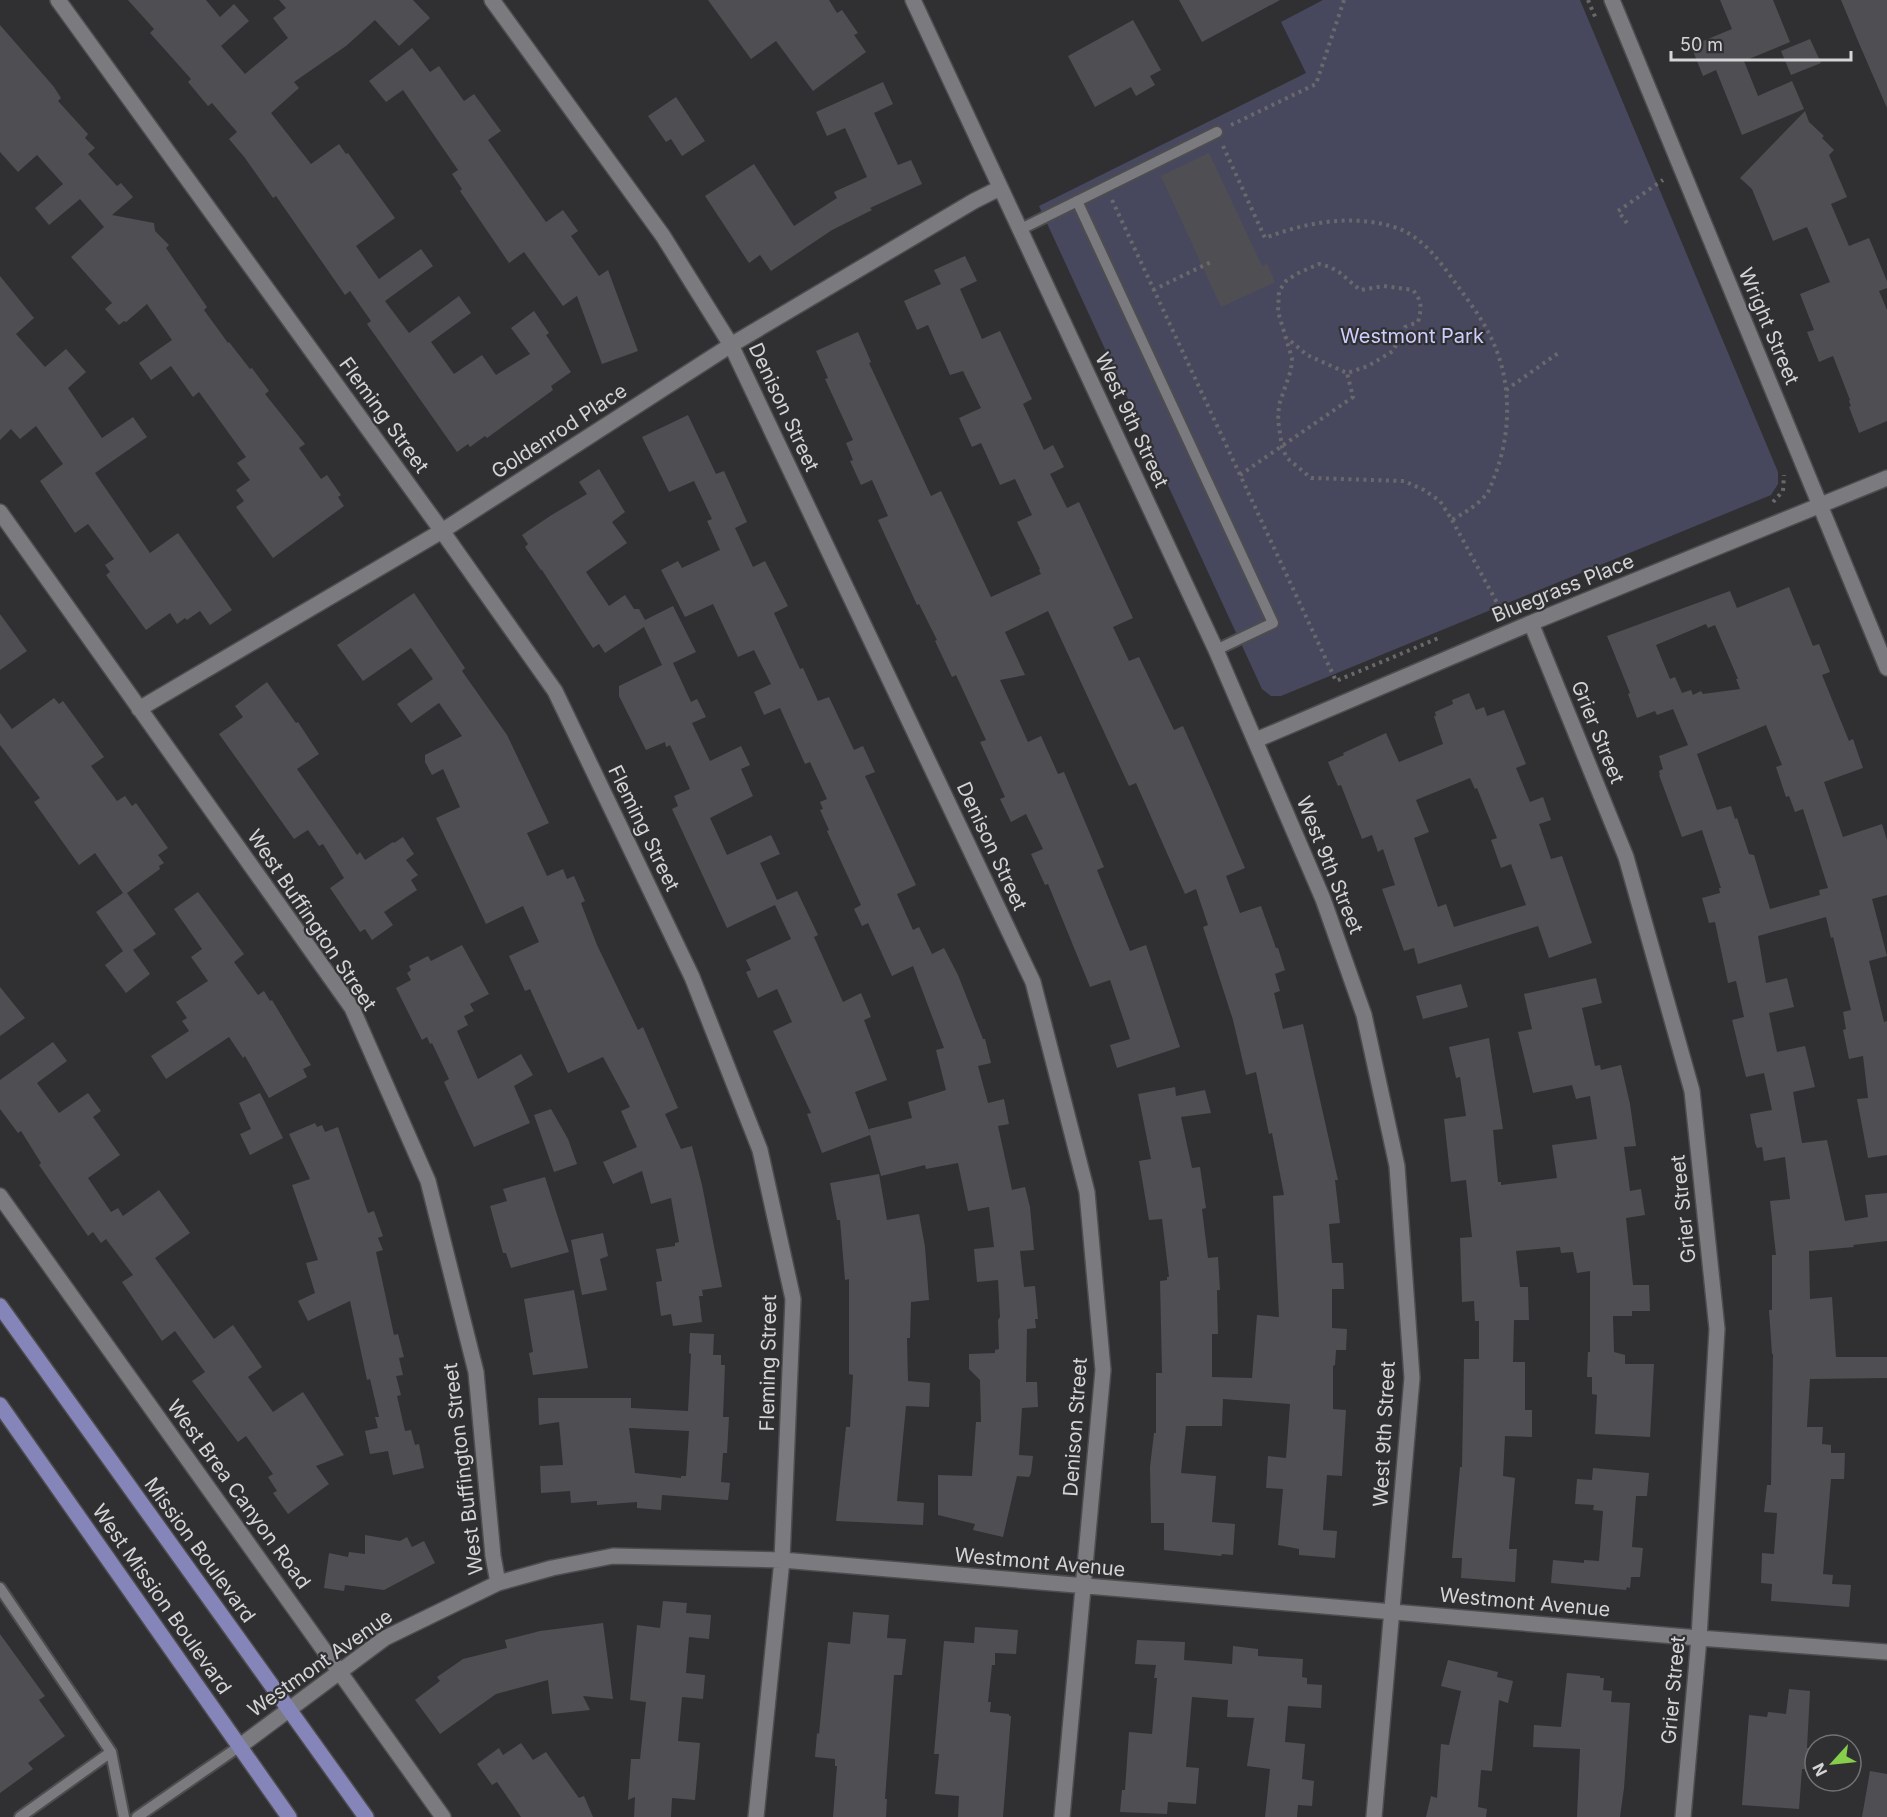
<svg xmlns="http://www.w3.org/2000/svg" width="1887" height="1817" viewBox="0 0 1887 1817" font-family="Inter,sans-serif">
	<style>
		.green { fill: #47485e }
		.building { fill: #4f4f53; fill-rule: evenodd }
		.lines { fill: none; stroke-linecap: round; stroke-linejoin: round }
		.lane-casing { stroke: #4d4d4f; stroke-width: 14 }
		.street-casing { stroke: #4d4d4f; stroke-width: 18 }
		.primary-casing { stroke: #4d4d4f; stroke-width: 18 }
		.path { stroke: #69696c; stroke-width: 4; stroke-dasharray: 3 4.5; stroke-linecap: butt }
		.lane { stroke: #7b7b7f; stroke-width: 10 }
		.street { stroke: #7b7b7f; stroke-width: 15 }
		.primary { stroke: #8685b9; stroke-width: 15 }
		.labels { text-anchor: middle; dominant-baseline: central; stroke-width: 4.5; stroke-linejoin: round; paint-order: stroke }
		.street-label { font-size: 20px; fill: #d4d4d6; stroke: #303033 }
		.park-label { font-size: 20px; fill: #cccefe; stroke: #303033 }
	</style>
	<rect width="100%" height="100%" fill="#303033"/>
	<!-- green -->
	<path class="green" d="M1323,0H1580L1778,472V484L1771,495L1281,696H1271L1262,689L1039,206L1306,73L1281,22Z"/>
	<!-- building -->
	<path class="building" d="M128,0H206L220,17L234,4L249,21L221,46L245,74L288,38L273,18L286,8L279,0H413L430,18L399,46L375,20L346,46L294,82L299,88L271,113L311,164L339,144L346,154L348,153L395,218L356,246L379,279L421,249L433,266L385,301L409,333L459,296L471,313L431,342L454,374L482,355L496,375L530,354L511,328L534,311L549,333L546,335L571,372L551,386L553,390L487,438L485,436L470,447L468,444L457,452L367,324L371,321L350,291L345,295L276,196L273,198L245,158L229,139L237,132L212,103L208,106L188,82L191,79L150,33L154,29Z
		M708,0H829L837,13L842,10L858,33L854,35L866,52L813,91L776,41L751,59Z
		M1179,0H1280L1202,42Z
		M1720,0H1773L1790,42L1744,61L1758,96L1792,81L1804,109L1742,135L1716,70L1703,76L1691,46L1732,29Z
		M1841,0H1887V108L1858,41Z
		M1133,20L1161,70L1150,76L1155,85L1136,96L1131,87L1095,107L1068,56Z
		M0,25L54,87L61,98L58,101L88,134L85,138L95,148L88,154L117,186L121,183L133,197L112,215L154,223L155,231L169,245L166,248L207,307L204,310L228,343L229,342L250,369L252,368L269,391L265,394L305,444L299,448L321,479L327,475L341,495L338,497L344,506L273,558L236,507L244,501L236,490L250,480L237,463L246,457L199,392L193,397L171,366L151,380L139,363L172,340L147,304L126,322L124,321L119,325L105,309L112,303L71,257L104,227L80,199L49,225L35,208L63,184L37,155L18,172L0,152Z
		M1810,39L1821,63L1791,75L1781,51Z
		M412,48L430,72L439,66L464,101L474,94L501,131L488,140L546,222L563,210L578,231L571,236L599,276L608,270L638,351L602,364L577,296L563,306L524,252L509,263L460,191L462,189L452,174L458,170L403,90L386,102L369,81Z
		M883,82L893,104L874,113L898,165L911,160L922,184L870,208L872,210L832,230L771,271L760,255L749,263L705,196L754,164L794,226L837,198L834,192L867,177L845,128L827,136L816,112Z
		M676,97L705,141L682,156L671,139L666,142L648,116Z
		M1805,111L1809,122L1824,136L1822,138L1834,150L1829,155L1847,197L1831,204L1849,246L1869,238L1887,281V288L1879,291L1887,310V421L1859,433L1849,407L1851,406L1849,401L1850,400L1833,356L1819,362L1807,332L1814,330L1800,294L1830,282L1807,227L1773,241L1752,189L1740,178Z
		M1209,153L1262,266L1267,264L1275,282L1221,307L1161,176Z
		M965,256L977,281L960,289L982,339L1000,331L1032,399L1023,404L1044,450L1053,445L1064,467L1050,474L1067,508L1079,502L1133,618L1113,627L1129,661L1139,657L1174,730L1183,726L1212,791L1245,868L1226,876L1240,913L1261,906L1276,948H1278L1285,970L1275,974L1280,991L1274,993L1283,1029L1303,1024L1338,1180H1335L1340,1223L1329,1224L1332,1263H1343L1344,1289H1332V1328L1347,1329L1346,1350H1336L1335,1365L1333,1366V1409L1346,1410L1342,1476L1327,1475L1323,1530L1337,1531L1335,1558L1299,1555V1549L1278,1545L1283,1489L1266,1488L1268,1456L1286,1458L1290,1404L1223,1399L1222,1426H1186L1181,1473L1216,1476L1212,1522L1235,1524L1233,1555L1222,1554L1221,1556L1164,1550V1523H1151L1150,1467L1154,1433H1156V1373H1162L1160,1281L1167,1280V1277H1169L1162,1219L1149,1220L1139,1161L1151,1159L1138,1094L1175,1087L1176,1096L1205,1090L1211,1113L1181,1117L1192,1168L1200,1167L1206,1208L1202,1209L1208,1258L1218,1257L1220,1290H1217L1218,1334H1212V1377L1252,1378L1257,1315L1279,1317L1273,1196L1284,1195L1272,1133L1269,1134L1256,1072L1246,1075L1233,1020L1203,927L1208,925L1196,889L1185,894L1136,783L1129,786L1048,611L1005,632L1025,675L1000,680L1028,742L1041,736L1058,774L1064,772L1104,867L1097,870L1130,951L1146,945L1180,1047L1117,1068L1110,1045L1130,1039L1110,980L1090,987L1048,884L1045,885L1031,854L1043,849L1026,814L1011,822L1000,799L1005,797L980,742L986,740L956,675L952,677L935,641L937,640L919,604L917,605L878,520L888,516L872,480L861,485L850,461L853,460L846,443L853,440L825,379L828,378L816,351L858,332L871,362L869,363L931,496L941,491L991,597L1041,574L1039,570L1040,569L1017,522L1032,515L1015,479L1000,485L981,443L972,447L959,418L981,408L963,371L950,375L928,325L917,330L904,301L941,284L934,270Z
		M0,276L34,318L16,334L45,367L66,349L86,372L68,388L102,438L133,417L147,437L95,473L150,553L178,533L232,610L210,625L200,611L187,620L185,618L177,624L170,613L146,630L106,575L110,572L105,565L114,559L88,524L75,533L40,481L63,464L36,426L20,439L11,429L0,440Z
		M688,415L716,474L724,471L747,522L735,528L753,567L765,561L788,606L774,613L800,669L803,668L818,701L829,697L854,750L863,746L875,772L865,776L916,885L897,894L913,930L919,927L932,954L944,948L958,975L983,1039H985L991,1063L978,1066L988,1103L1004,1099L1009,1124L998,1126L1012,1190L1025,1187L1030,1207L1034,1250L1020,1251L1024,1287L1035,1286L1038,1319H1035L1036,1328L1027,1329L1026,1382H1037L1038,1407L1022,1408L1019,1455L1033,1456L1031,1473L1029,1477L1017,1476L1003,1537L973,1530L975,1524L938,1515V1475L972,1476L976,1422H981L980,1380L969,1369V1354L995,1353V1350L999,1349L998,1320L1000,1317L998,1280L977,1282L974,1249L994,1247L989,1207L968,1211L958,1163L926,1169L925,1165L881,1176L870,1135L822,1153L807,1114L811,1113L773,1031L792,1022L777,989L758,998L746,972L751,970L746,960L791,939L775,905L727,928L672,809L678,806L674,796L690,789L670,745L666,747L665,742L646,750L619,696V686L662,665L644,627L605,653L599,644L593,648L542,570H541L525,547L528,544L522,535L550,516L587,494L579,482L599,469L625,512L612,522L627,543L586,572L609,606L625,595L634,609H639L645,620L673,606L696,652L673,663L691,702L697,699L706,717L692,723L710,761L741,746L750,765L741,769L753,796L710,818L727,855L771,835L780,854L760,863L777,900L797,891L818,935L814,937L843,1002L861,993L871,1017L864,1020L887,1080L855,1092L870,1133L869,1129L912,1118L908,1102L946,1090L936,1050L944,1048L913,966L892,976L868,923L862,926L854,909L861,905L827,831L829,830L820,810L823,809L820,802L827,799L810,762L805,764L780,708L764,715L754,692L771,684L754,650L738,657L713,604L685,617L661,570L678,561L682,568L720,550L707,521L712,519L694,481L669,492L642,437Z
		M1789,587L1813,646L1819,644L1830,672L1822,675L1849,741L1853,739L1863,768L1824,782L1843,837L1882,824L1887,840V895L1872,899L1887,956L1869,961L1884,1022L1887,1021V1155L1868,1158L1857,1099L1868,1098L1863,1056L1849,1059L1843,1030L1846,1029L1843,1012L1851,1010L1833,937L1831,938L1826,917L1758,936L1766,983L1787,978L1794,1007L1769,1013L1777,1052L1805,1046L1815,1087L1793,1092L1802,1143L1827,1140L1845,1221L1868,1217L1865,1195L1887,1193V1241L1853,1245L1854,1247L1809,1251L1810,1299L1832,1297L1836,1357H1887V1378L1810,1379L1807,1427H1823L1822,1444L1831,1445V1453H1845L1844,1479H1831L1823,1574L1833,1575L1832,1584L1851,1585L1849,1607L1771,1601L1772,1584L1761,1583L1762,1553L1774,1554L1777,1513L1764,1512L1767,1485H1771L1773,1354H1772L1769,1310H1772V1255H1776L1770,1201L1790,1199L1785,1157L1764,1161L1762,1147L1757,1148L1755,1143L1750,1114L1772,1110L1764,1073L1746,1077L1732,1020L1744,1017L1736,981L1728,983L1715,922L1709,923L1702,898L1720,893L1719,888H1721L1702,830L1682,837L1659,775H1660L1659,771L1663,769L1659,756L1688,745L1673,709L1657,715L1655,711L1637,718L1628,694L1630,693L1607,636L1730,591L1737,608ZM1706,624L1708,628L1715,625L1738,679H1736L1740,689L1703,694L1701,691L1693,695L1691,690L1682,693L1675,677L1670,679L1656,645ZM1766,725L1782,765L1776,767L1786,797L1789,796L1795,812L1803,809L1828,888L1819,890L1820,895L1770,909L1754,855L1749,854L1737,818L1735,819L1731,806L1717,810L1697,754Z
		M414,593L465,668L462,671L507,735L549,823L527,833L547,876L563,869L567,879L574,876L585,901L581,903L597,945L638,1030L643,1027L678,1108L665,1114L681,1149L692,1146L702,1185L722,1287L702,1290L703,1296H699L702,1322L673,1326L671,1314L661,1316L656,1282L662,1281L656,1249L675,1246V1243L679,1242L671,1198L651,1204L642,1171L613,1184L603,1162L637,1147L621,1111L630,1107L603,1057L568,1073L530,989L525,991L509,956L539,942L523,906L486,924L436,818L460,807L443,769L432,775L425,762V755L462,736L439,703L411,723L397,704L433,679L411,648L363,681L337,645Z
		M0,614L27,651L0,670Z
		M267,682L296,723L298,722L319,754L297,769L357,855L360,852L365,860L393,842L394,843L403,837L414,854L406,860L418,875L411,880L417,890L384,912L393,925L372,940L365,929L360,932L330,888L344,878L323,844L319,846L308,830L294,839L219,734L243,717L235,706Z
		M1469,693L1476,710L1484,707L1487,716L1504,710L1526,764L1516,768L1530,802L1543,797L1551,820L1539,824L1551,859L1562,856L1592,943L1549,958L1538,926L1418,964L1414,948L1404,951L1382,889L1395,885L1383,849L1378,852L1372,835L1362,839L1341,785L1338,786L1328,762L1344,755L1343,753L1386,733L1399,762L1443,744L1434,716H1436L1435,712L1453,704L1452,700ZM1470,778L1475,789L1477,788L1497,838L1491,840L1501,868L1511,864L1526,905L1454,927L1446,904L1438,907L1414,838L1429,832L1416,800Z
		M54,698L59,704L63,701L104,757L91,766L117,801L125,796L132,806L136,803L168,848L158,855L164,863L159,866L160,869L127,893L156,934L133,950L150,974L126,993L105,965L123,951L96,912L123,893L95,853L79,865L34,802L40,798L0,745V713L12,729Z
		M198,892L244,954L234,962L258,995L264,991L270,1001L272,1000L311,1065L303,1069L307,1077L269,1098L245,1056L243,1058L229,1037L166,1079L151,1056L189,1031L182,1021L187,1018L176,1002L208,981L191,957L202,949L174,909Z
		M462,945L489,994L470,1004L474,1011L464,1016L468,1025L457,1031L478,1079L521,1054L533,1075L514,1086L530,1123L474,1147L444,1082L449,1079L432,1043L430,1044L427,1037L422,1040L396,988L411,980L407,973L411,970L409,966L428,956L431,961Z
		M1596,978L1602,1003L1582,1008L1595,1066L1600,1065L1601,1070L1621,1065L1630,1104L1636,1146L1624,1147L1630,1191L1641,1189L1645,1215L1626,1218L1633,1285H1649L1650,1311H1632V1316H1613L1614,1352L1625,1355V1364H1654L1650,1437L1595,1434L1597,1395L1592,1394V1377H1587L1588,1352H1590V1271L1577,1273L1573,1252L1561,1253L1560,1247L1516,1251L1520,1287H1528L1529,1320H1514L1513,1362H1525V1410H1532V1437L1505,1436L1503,1476L1515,1478L1509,1549H1517L1515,1582L1461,1578L1462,1558H1452L1460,1467H1462L1464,1359H1479V1321H1475L1474,1301L1462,1302L1460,1238L1472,1237L1466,1180L1451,1182L1444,1119L1466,1116L1460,1077L1456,1078L1449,1047L1489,1038L1503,1129L1493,1130L1498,1182H1501V1185L1557,1178L1552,1145L1597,1139L1590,1096L1576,1099L1572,1085L1533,1093L1518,1032L1532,1029L1524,994Z
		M1461,984L1468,1007L1423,1019L1416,996Z
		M0,987L25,1018L0,1036Z
		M53,1042L67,1061L37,1083L59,1113L88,1093L101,1111L93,1117L120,1155L88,1178L111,1212L118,1208L123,1216L159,1190L190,1233L155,1258L214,1339L233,1325L262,1367L248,1377L273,1412L303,1392L344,1455L316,1466L329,1484L288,1514L273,1493L277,1491L268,1477L273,1474L246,1436L238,1442L192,1381L205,1372L175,1331L162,1341L122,1282L133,1275L106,1239L101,1243L93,1232L88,1236L39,1165L41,1163L21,1131L18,1133L0,1109V1080Z
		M260,1093L283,1138L250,1155L240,1134L251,1129L239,1103Z
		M551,1109L568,1139L577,1164L554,1172L534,1115Z
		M315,1123L317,1127L322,1125L325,1132L338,1127L368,1213L374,1211L383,1236L378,1238L383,1250L376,1252L394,1335L398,1334L404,1357L399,1358L403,1375L396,1376L401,1395L397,1396L405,1431L411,1430L415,1445L419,1444L424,1468L393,1475L388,1451L370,1454L365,1431L378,1428L375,1417H379L370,1379L367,1380L350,1301L308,1321L298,1301L315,1293L306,1263L318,1260L292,1185L310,1179L289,1134Z
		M879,1174L887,1220L919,1214L925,1247L929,1300L911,1302L910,1338H907L908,1381L930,1383L929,1407L906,1406L897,1501L924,1503L923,1525L836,1521L846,1427H850L853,1375L849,1374V1279L845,1280L840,1220H837L830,1183Z
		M545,1177L569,1252L511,1268L506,1253H503L490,1206L507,1201L503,1189Z
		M603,1233L608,1256L600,1259L607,1290L582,1295L571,1240Z
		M574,1290L588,1368L533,1375L529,1353L533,1352L524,1299Z
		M690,1333L714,1334L713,1355H721V1365H725L723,1417H729L727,1453H723L721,1482L730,1483L728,1500L662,1495L661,1510L637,1508V1502L597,1505V1501L571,1503L570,1491L541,1493L540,1466L563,1465L559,1422L539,1425L538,1398H631V1408L688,1411L691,1354L689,1353ZM629,1428L689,1431L686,1476H681V1478L635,1473Z
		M1593,1468L1649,1473L1647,1496H1636L1632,1547L1643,1548L1640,1577H1631L1630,1588L1627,1587L1626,1590L1551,1583L1553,1560L1584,1563V1560L1599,1561L1603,1511L1593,1510L1594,1505L1575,1504L1577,1479L1592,1480Z
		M365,1535L400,1541L407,1537L412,1547L424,1541L435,1563L384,1590L345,1585L344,1591L324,1588L329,1553L348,1557L349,1552L365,1554Z
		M663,1601L687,1603L686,1613L711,1615L709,1639L689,1637L686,1673L705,1675L703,1699L682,1697L678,1741L700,1743L695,1800L672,1798L671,1817H634L635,1797L628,1800L631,1759H640L646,1702L630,1700L637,1625L660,1628Z
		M853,1612L889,1615L887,1638L906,1639L902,1675H894L885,1799H887L886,1817H833L837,1766H835V1759L815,1757L817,1733L819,1734L828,1642L850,1644Z
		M603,1623L613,1699L583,1696L590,1710L552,1714L548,1680L496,1694L440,1734L415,1700L440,1681L437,1677L463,1659L507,1648L505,1640L540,1631Z
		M975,1627L1018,1630L1016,1654L995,1653V1665H992L988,1702H991L990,1712L1009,1714V1716H1011L1003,1817H958L959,1796L935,1794L939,1754H934L944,1641L974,1643Z
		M0,1634L45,1696L39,1700L65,1736L28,1763L33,1769L0,1793Z
		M1137,1640L1185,1642L1184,1660L1232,1664L1233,1646L1258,1649V1656L1303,1659L1302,1677L1307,1678V1684L1322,1685L1321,1708L1288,1706L1285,1742L1305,1744L1302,1779L1314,1781L1312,1806L1298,1805L1297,1817H1265L1270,1769L1247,1766L1254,1718L1227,1717L1228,1700L1192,1697L1186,1767L1199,1768L1196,1804L1168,1802L1167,1814L1120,1812L1122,1790H1125L1129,1732L1152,1734L1157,1678H1154L1156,1665L1135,1664Z
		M1448,1660L1498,1672L1497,1677L1513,1681L1508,1703L1499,1700L1492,1771L1481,1770L1478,1807L1487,1809L1486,1817H1426L1431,1796L1437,1798L1441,1744L1449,1745L1461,1691L1441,1686Z
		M1567,1673L1600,1676V1678H1604L1603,1690L1612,1691L1611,1702L1630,1703L1624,1788L1620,1817H1577L1580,1749L1533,1747L1534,1725L1561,1727Z
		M1789,1689L1810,1691L1807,1748H1815V1770L1802,1769L1799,1809L1742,1805L1749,1715L1767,1717L1768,1712L1786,1714Z
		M521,1743L533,1760L546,1752L579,1798L584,1796L593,1817H521L497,1782L492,1785L477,1764L499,1748L503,1755Z
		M1870,1771L1887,1774V1817H1862Z"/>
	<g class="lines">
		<!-- lane casing -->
		<g class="lane-casing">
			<path id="lane" d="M1077,201L1273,623L1216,650
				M1019,230L1217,132
				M0,1588L111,1752L124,1817
				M20,1817L111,1752
				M137,1817L240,1746"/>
		</g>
		<!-- street casing -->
		<g class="street-casing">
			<path id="street" d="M58,0L442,531L555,691L692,977L760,1150L793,1299L782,1560L756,1817
				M492,0L663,236L731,345L1033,982L1087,1192L1103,1370L1062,1817
				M913,0L1216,650L1323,899L1364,1015L1397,1166L1412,1378L1374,1817
				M1612,0L1887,668
				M0,512L352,1008L428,1181L476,1372L493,1556L498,1583
				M1531,623L1626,857L1692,1091L1717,1329L1699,1638L1683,1817
				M139,709L442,531L731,345L974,201L1000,188
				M1256,740L1531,623L1887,478
				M0,1196L443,1817
				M240,1746L385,1638L498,1583L552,1568L613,1556L782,1560L1699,1638L1887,1652"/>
		</g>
		<!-- primary casing -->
		<g class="primary-casing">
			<path id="primary" d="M0,1306L366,1817
				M0,1405L289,1817"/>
		</g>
		<!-- path -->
		<path class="path" d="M1588,0L1596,19
			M1231,125L1316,84L1344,0
			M1223,146L1265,238C1307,222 1351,214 1394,227C1423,236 1440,262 1457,285C1470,303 1484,321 1493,342C1512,383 1511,434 1495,475C1492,482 1490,491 1485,496C1476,506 1464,513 1452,520L1440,501L1424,490L1404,481L1311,478L1287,458L1282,447L1278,420L1279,405L1291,370L1292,358L1278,312L1279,291L1286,281L1296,274L1319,264L1330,267L1339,272L1360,290L1384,286L1413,290C1422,301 1422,308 1418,322L1405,327L1393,351L1368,366L1347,373L1307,355L1287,338
			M1112,200L1336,681L1441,637
			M1627,223L1618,211L1663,180
			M1153,290L1213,261
			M1506,390L1561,351
			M1240,475L1353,397L1347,373
			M1773,502L1783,491L1784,475
			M1452,520L1502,612"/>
		<!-- lane -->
		<use href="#lane" class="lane"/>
		<!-- street -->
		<use href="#street" class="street"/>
		<!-- primary -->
		<use href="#primary" class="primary"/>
	</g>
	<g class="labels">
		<!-- street labels -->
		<g class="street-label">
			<text transform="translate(1769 326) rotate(67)">Wright Street</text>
			<text transform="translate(784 407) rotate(65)">Denison Street</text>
			<text transform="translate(384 415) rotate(54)">Fleming Street</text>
			<text transform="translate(1132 420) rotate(65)">West 9th Street</text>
			<text transform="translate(559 431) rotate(-33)">Goldenrod Place</text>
			<text transform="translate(1563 588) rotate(-22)">Bluegrass Place</text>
			<text transform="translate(1598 732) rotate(68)">Grier Street</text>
			<text transform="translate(644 828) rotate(64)">Fleming Street</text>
			<text transform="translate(992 846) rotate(65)">Denison Street</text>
			<text transform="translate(1330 865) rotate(68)">West 9th Street</text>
			<text transform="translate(312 920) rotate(56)">West Buffington Street</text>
			<text transform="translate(1683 1209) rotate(-96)">Grier Street</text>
			<text transform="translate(768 1363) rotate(-89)">Fleming Street</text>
			<text transform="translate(1075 1427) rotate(-86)">Denison Street</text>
			<text transform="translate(1384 1434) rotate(-87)">West 9th Street</text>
			<text transform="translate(463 1469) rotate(-97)">West Buffington Street</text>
			<text transform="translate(239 1494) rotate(54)">West Brea Canyon Road</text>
			<text transform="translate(200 1550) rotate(54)">Mission Boulevard</text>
			<text transform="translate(1040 1562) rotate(5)">Westmont Avenue</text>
			<text transform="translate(162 1599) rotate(55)">West Mission Boulevard</text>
			<text transform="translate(1525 1602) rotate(5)">Westmont Avenue</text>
			<text transform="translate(320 1663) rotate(-35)">Westmont Avenue</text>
			<text transform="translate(1673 1690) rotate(-85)">Grier Street</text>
		</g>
		<!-- park labels -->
		<g class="park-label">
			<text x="1412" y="336">Westmont Park</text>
		</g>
	</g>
	<!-- north arrow -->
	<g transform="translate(1833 1763) rotate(243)"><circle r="28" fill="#303033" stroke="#727274" stroke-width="1.5"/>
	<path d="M0-4.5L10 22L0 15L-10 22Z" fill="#87cf4a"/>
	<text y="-9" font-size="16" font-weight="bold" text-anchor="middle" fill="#d4d4d6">N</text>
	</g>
	<!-- scale -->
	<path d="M1671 51v9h180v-9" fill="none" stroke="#d4d4d6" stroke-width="3"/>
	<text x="1680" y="51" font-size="18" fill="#d4d4d6" stroke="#303033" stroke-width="4.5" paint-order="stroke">50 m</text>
</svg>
